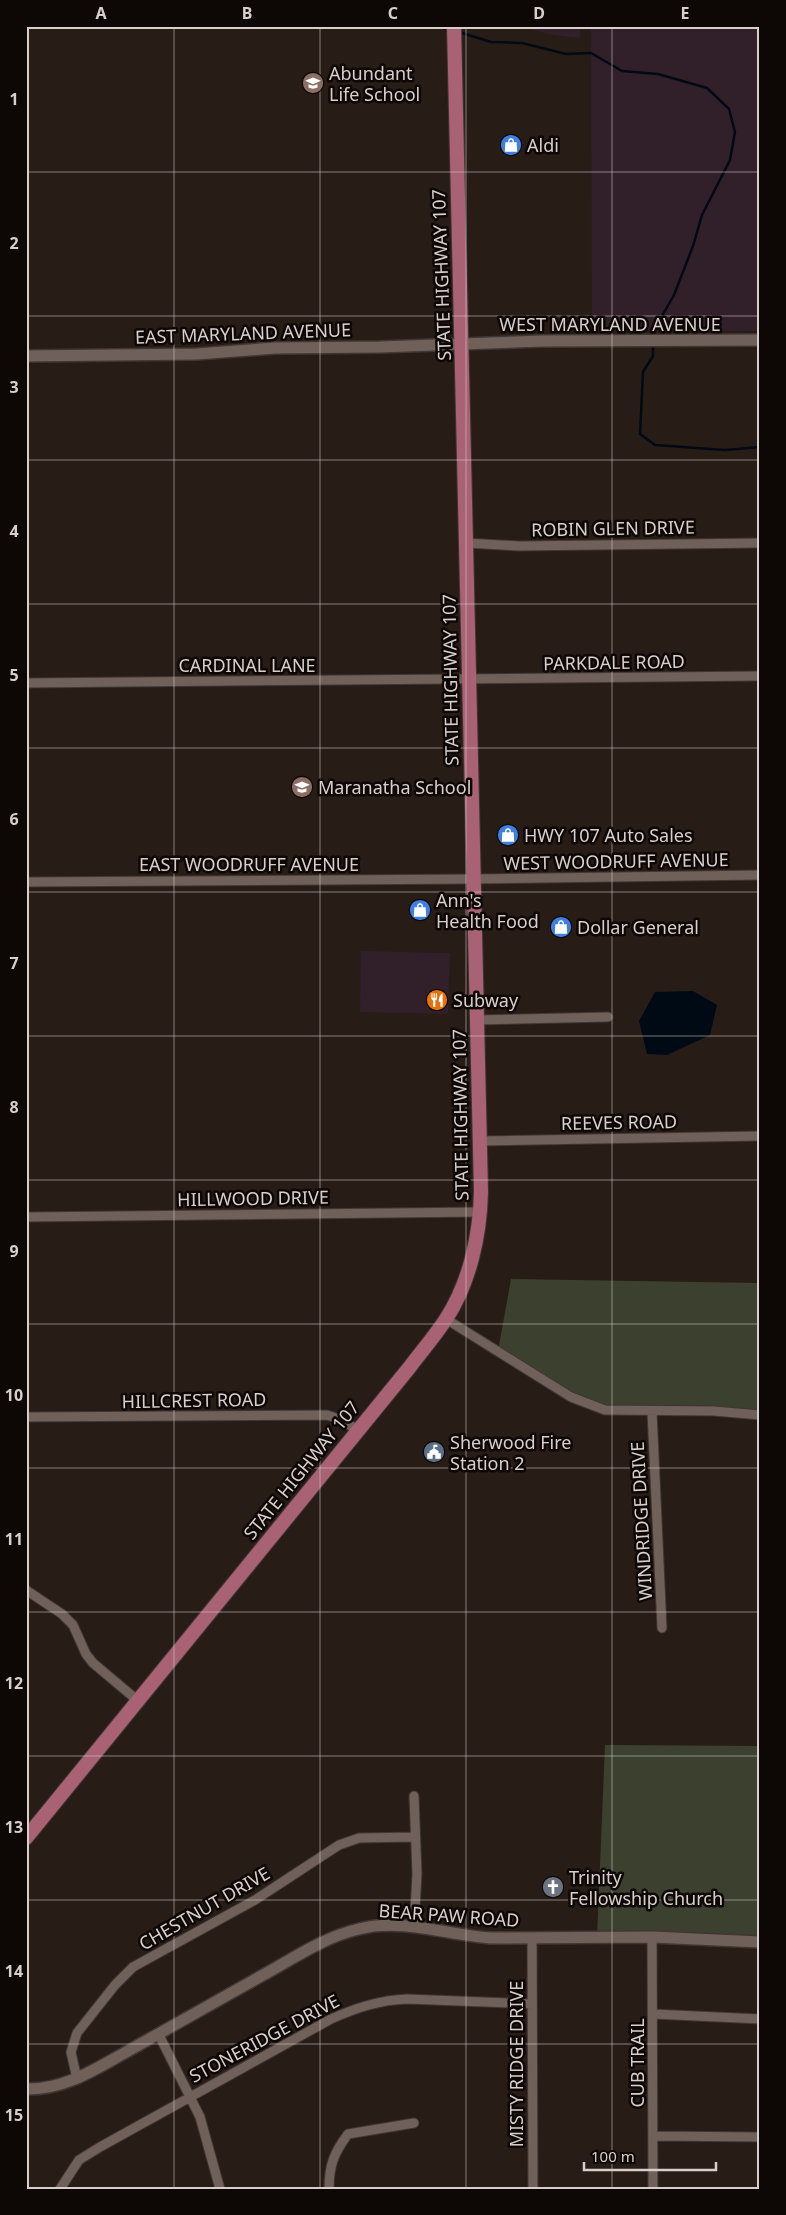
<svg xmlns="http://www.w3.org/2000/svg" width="786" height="2215" viewBox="0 0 786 2215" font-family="'Noto Sans',sans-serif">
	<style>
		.commercial { fill: #312029 }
		.green { fill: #3b412e }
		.water { fill: #000a15 }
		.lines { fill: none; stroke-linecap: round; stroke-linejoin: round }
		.stream { stroke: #000a15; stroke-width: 2.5 }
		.street-casing { stroke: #413633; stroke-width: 11 }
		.secondary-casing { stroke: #413633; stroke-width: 14 }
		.primary-casing { stroke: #413633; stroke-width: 16 }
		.street { stroke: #70605a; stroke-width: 9 }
		.secondary { stroke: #70605a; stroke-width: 11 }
		.primary { stroke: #a86273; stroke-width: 14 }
		.grid { fill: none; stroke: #d8cfcc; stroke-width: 1; stroke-opacity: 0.55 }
		.labels { text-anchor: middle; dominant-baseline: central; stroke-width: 5; stroke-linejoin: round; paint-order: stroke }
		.poi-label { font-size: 18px; fill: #d8cfcc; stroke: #0d0806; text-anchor: start }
		.street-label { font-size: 18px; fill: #d8cfcc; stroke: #0d0806 }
		.neatline { fill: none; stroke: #d8cfcc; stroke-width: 2 }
		.grid-label { font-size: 16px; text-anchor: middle; font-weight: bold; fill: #d8cfcc }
	</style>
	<rect width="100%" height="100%" fill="#281c17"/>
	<!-- commercial -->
	<path class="commercial" d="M519,26H580V38L553,35Z
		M591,26H760V331L592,330Z
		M361,951L450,953L448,1014L360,1012Z"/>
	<!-- green -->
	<path class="green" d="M511,1279L760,1283V1415L593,1407L498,1351Z
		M605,1745L760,1746V1942L597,1938Z"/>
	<!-- water -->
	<path class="water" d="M693,991L717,1005L710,1035L667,1055L647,1054L639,1021L655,992Z"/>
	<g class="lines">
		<!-- stream -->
		<path class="stream" d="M438,26L449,30
			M459,32L491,42L522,43L566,54L591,53L622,71L658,74L707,88L729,109L735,132L730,160L702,215L693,246L674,295L654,330L653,337
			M653,343V356L643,372L640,434L655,445L725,450L760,447"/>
		<!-- street casing -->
		<g class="street-casing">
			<path id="street" d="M466,543L519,546L760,543
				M26,683L760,676
				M26,882L472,879L760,875
				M476,1020L608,1017
				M480,1141L760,1136
				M26,1217L481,1212
				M446,1319L571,1397L605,1410L714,1411L760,1415
				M652,1412L662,1628
				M26,1417L327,1415L339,1419L358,1430
				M26,1590L62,1614L73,1625L86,1654L93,1663L137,1700
				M414,1927L417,1874L414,1796
				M652,1937L653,2189
				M532,1938L533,2189
				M653,2014L760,2019
				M159,2035L200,2117L220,2189
				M77,2079L71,2052L77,2033L115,1985L133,1967L255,1900L339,1845L359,1838L415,1837
				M654,2136L760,2137
				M60,2189L79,2160L100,2147L331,2019C356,2008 379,2000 407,1999L532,2004
				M329,2189C329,2165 334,2153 348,2134L414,2123"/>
		</g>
		<!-- secondary casing -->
		<g class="secondary-casing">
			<path id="secondary" d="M26,356L197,354L275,348L380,347L541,341L760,340
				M26,2089C65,2090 95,2069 128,2051C173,2026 218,2000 263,1975C294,1958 324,1937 359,1929C402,1918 447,1935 490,1938L652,1937L760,1942"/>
		</g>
		<!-- primary casing -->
		<g class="primary-casing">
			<path id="primary" d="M26,1838L409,1368C421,1352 435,1336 446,1319C470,1282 480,1235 481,1192L454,26"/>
		</g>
		<!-- street -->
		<use href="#street" class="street"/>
		<!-- secondary -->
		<use href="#secondary" class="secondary"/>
		<!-- primary -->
		<use href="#primary" class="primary"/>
	</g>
	<!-- grid -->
	<path class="grid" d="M174,26V2189M320,26V2189M466,26V2189M612,26V2189M26,172H760M26,316H760M26,460H760M26,604H760M26,748H760M26,892H760M26,1036H760M26,1180H760M26,1324H760M26,1468H760M26,1612H760M26,1756H760M26,1900H760M26,2044H760"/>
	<!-- icons -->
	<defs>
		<g id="school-disc" transform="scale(1.125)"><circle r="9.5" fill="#8d6e63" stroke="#0d0806"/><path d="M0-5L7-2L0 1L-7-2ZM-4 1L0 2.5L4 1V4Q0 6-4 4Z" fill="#fff"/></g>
		<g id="shop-disc" transform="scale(1.125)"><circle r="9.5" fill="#3f7fe0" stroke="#0d0806"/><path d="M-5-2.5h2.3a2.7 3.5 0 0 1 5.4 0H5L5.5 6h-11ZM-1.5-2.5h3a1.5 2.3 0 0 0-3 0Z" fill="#fff"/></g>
		<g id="restaurant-disc" transform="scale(1.125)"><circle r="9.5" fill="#e8710a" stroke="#0d0806"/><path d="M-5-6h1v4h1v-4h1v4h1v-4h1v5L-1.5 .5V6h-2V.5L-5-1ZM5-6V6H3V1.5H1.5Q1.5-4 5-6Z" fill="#fff"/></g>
		<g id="civic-disc" transform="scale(1.125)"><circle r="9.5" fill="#5c6f8a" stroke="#0d0806"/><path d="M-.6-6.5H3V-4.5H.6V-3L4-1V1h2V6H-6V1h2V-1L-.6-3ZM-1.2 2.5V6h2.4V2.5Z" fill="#fff"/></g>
		<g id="church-disc" transform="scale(1.125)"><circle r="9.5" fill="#6b7280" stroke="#0d0806"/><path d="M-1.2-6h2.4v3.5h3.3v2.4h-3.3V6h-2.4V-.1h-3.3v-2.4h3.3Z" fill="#fff"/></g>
	</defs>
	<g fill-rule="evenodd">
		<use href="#school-disc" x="313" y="83"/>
		<use href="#shop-disc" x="511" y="145"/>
		<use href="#school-disc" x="302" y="787"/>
		<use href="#shop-disc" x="508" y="835"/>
		<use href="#shop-disc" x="420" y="910"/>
		<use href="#shop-disc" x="561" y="927"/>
		<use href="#restaurant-disc" x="437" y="1000"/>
		<use href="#civic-disc" x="434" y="1452"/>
		<use href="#church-disc" x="553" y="1887"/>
	</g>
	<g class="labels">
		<!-- poi labels -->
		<g class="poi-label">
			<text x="329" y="73">Abundant<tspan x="329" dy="21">Life School</tspan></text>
			<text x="527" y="145">Aldi</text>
			<text x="318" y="787">Maranatha School</text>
			<text x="524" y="835">HWY 107 Auto Sales</text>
			<text x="436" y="900">Ann's<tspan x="436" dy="21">Health Food</tspan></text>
			<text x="577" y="927">Dollar General</text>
			<text x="453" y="1000">Subway</text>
			<text x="450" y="1442">Sherwood Fire<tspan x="450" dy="21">Station 2</tspan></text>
			<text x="569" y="1877">Trinity<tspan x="569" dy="21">Fellowship Church</tspan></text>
		</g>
		<!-- street labels -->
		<g class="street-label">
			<text transform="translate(441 275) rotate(-92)">STATE HIGHWAY 107</text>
			<text x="610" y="324">WEST MARYLAND AVENUE</text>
			<text transform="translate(243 333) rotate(-2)">EAST MARYLAND AVENUE</text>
			<text transform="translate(613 528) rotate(-1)">ROBIN GLEN DRIVE</text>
			<text transform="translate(614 662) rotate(-1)">PARKDALE ROAD</text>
			<text x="247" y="665">CARDINAL LANE</text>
			<text transform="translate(450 680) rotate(-91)">STATE HIGHWAY 107</text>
			<text transform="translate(616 861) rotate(-1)">WEST WOODRUFF AVENUE</text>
			<text x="249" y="864">EAST WOODRUFF AVENUE</text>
			<text transform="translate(460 1115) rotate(-91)">STATE HIGHWAY 107</text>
			<text transform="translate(619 1122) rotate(-1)">REEVES ROAD</text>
			<text transform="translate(253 1198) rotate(-1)">HILLWOOD DRIVE</text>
			<text transform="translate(194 1400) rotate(-1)">HILLCREST ROAD</text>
			<text transform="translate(301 1470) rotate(-51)">STATE HIGHWAY 107</text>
			<text transform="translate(641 1521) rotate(-93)">WINDRIDGE DRIVE</text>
			<text transform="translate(204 1908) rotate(-30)">CHESTNUT DRIVE</text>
			<text transform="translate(449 1915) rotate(4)">BEAR PAW ROAD</text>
			<text transform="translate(264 2038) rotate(-28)">STONERIDGE DRIVE</text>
			<text transform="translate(637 2063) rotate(-90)">CUB TRAIL</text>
			<text transform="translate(516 2064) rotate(-90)">MISTY RIDGE DRIVE</text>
		</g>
	</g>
	<!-- border -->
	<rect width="786" height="2215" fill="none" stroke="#0d0806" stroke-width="55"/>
	<!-- scale -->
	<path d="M584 2162v8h132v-8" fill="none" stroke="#d8cfcc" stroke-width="2.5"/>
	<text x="591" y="2162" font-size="15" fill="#d8cfcc" stroke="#0d0806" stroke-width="4" paint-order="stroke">100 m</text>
	<rect x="28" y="28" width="730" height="2160" class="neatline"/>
	<g class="grid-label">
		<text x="101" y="19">A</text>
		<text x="247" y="19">B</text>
		<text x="393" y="19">C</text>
		<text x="539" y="19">D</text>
		<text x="685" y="19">E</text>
		<text x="14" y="105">1</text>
		<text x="14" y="249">2</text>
		<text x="14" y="393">3</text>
		<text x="14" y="537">4</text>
		<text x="14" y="681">5</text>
		<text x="14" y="825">6</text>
		<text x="14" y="969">7</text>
		<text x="14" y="1113">8</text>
		<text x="14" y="1257">9</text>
		<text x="14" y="1401">10</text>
		<text x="14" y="1545">11</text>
		<text x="14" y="1689">12</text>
		<text x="14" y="1833">13</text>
		<text x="14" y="1977">14</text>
		<text x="14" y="2121">15</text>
	</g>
</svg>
